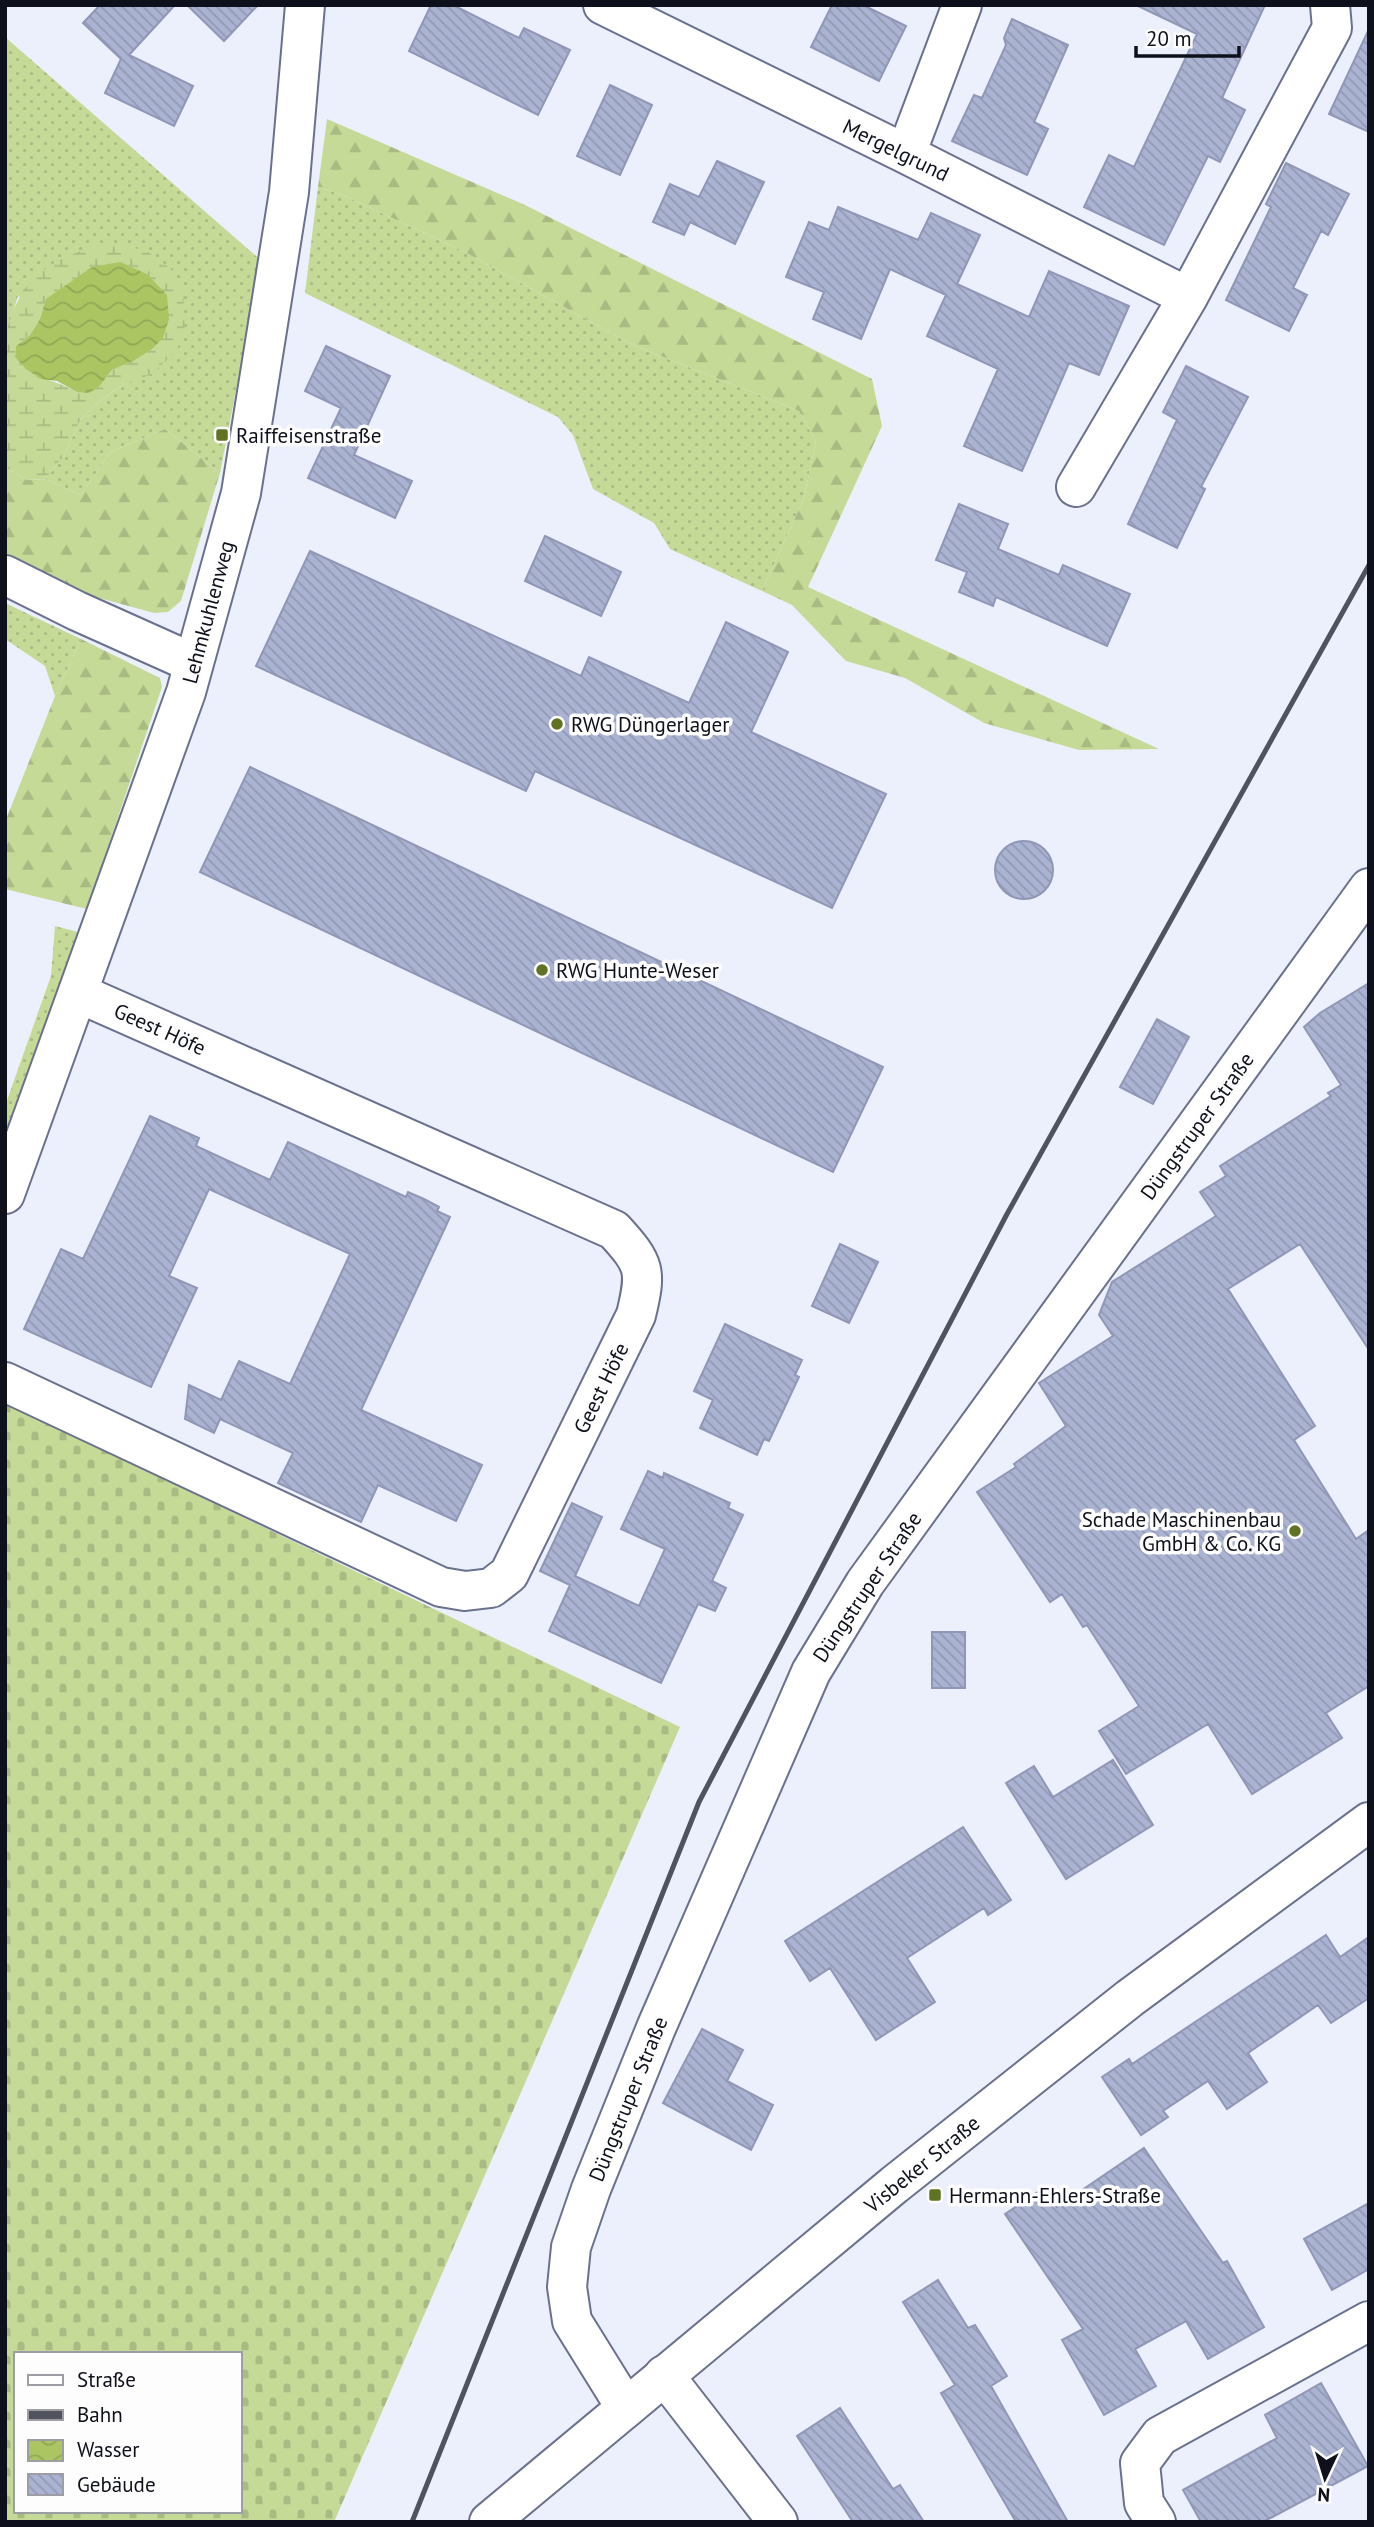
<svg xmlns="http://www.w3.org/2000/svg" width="1374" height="2527" viewBox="0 0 1374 2527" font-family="'PT Sans',sans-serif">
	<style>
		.grass { fill: url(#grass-dots) }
		.forest { fill: url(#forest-firs) }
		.wetland { fill: url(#wetland-marsh); fill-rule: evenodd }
		.cemetery { fill: url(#cemetery-stones); fill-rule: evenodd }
		.water { fill: url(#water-waves) }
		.building { fill: url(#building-back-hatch); stroke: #9097b6; stroke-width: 2 }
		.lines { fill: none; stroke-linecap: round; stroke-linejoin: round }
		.street-casing { stroke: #6a718d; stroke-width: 42 }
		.secondary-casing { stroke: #6a718d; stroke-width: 42 }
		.street { stroke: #fff; stroke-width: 38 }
		.secondary { stroke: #fff; stroke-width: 38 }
		.rail { stroke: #50525d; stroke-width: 5 }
		.poi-dot { fill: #607322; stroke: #fdfdfd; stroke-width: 2.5 }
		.labels { text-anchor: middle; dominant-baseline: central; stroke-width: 7; stroke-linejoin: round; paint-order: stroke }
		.street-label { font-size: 21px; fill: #0e101b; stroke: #fdfdfd }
		.poi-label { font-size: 21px; fill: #0e101b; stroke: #fdfdfd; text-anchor: start }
	</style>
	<defs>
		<pattern id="grass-dots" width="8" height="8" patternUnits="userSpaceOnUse" patternTransform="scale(1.75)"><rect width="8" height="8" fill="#c6da97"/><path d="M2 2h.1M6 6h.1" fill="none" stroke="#a9ba82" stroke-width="1.8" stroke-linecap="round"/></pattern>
		<pattern id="forest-firs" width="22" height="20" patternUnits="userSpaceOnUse" patternTransform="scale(1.75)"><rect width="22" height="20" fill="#c6da97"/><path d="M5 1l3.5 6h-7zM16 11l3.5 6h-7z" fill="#a9ba82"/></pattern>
		<pattern id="wetland-marsh" width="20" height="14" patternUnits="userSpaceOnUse" patternTransform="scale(1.75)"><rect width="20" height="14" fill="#c6da97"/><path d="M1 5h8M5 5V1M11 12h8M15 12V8" fill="none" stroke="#a9ba82"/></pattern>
		<pattern id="cemetery-stones" width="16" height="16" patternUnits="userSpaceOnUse" patternTransform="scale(1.75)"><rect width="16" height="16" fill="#c6da97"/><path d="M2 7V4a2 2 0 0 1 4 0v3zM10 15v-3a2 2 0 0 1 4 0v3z" fill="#a9ba82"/></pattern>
		<pattern id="water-waves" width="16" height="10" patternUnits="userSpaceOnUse" patternTransform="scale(1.75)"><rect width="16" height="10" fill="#abc563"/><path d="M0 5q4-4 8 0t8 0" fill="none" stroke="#92a855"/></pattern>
		<pattern id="building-back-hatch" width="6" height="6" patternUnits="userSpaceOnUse" patternTransform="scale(1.75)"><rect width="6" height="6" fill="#abb3d2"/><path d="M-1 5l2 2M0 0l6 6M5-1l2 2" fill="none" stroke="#9299b4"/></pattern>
	</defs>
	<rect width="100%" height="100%" fill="#eceffc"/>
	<!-- grass -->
	<path class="grass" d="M5,37L264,263L255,292L220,473L165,429L110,452L81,495L45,479L64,456L80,420L97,403L121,386L152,373L18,296L5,338Z
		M318,187L343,195L461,250L633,345L799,411L816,441L804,498L762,591L670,549L654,523L593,489L573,435L558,417L305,293Z
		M5,603L81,639L55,696L45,666L5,639Z
		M55,926L85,934L5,1155V1106L51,976Z"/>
	<!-- forest -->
	<path class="forest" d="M327,119L525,205L872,379L882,426L808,587L1159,749L1079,750L984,723L905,678L846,661L792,605L762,591L804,498L816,441L799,411L633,345L461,250L343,195L318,187Z
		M165,429L220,473L181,601L168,612L154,613L59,587L5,558V467L27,480L45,479L81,495L110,452Z
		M81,639L160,678L162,687L87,909L5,889V822L55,696Z"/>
	<!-- wetland -->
	<path class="wetland" d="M104,243L145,250L171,269L183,292L185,326L177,350L152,374L121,386L97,403L80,420L64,456L45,479L27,480L5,467V338C19,277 47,261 104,243ZM120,262L147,274L152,349L133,361L112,370L99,387L77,392C50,377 37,382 15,357L16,346L30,335L40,319L46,299L92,267Z"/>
	<!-- cemetery -->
	<path class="cemetery" d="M5,1403L680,1727L334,2522H5ZM16,2354H240V2511H16Z"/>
	<!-- water -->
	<path class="water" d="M120,262L147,274L167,295L169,319L163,338L152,349L133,361L112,370L99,387L89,393L77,392L57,381L41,379L26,369L15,357L16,346L30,335L40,319L46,299L92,267Z"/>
	<!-- building -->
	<path class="building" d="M100,5H175L129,55L193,86L174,126L105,93L121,59L83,23Z
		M187,5H258L224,41Z
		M431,5H453L519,38L524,28L570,50L538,115L409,51Z
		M832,5H863L906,26L879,81L811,47Z
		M1136,5H1265L1222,98L1245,110L1220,162L1208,156L1164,245L1084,207L1109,155L1134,167L1197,34Z
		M1012,19L1068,45L1034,122L1048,129L1027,175L952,141L974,95L982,98L1006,45L1004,38Z
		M1369,29V132L1329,114Z
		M610,85L652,105L620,175L577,156Z
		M717,161L764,182L735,244L690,222L684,235L653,222L670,184L699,197Z
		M1286,163L1349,194L1328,235L1321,231L1293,288L1307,295L1289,331L1226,300L1271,207L1266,204Z
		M838,207L918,240L931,213L980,235L957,284L1029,317L1049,271L1129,306L1099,375L1069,363L1022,471L964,446L998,369L927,336L946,295L890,269L861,339L813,319L824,292L786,277L809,222L829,230Z
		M326,346L390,376L354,455L412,481L395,518L308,478L341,408L305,391Z
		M1186,366L1248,397L1201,487L1205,489L1177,548L1128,524L1177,420L1163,412Z
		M959,504L1008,524L998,549L1059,575L1063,565L1130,594L1107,646L996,597L993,606L959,592L967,572L936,560Z
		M545,536L621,572L601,616L525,581Z
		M310,551L581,676L589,657L689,703L726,622L788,652L751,732L886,794L832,908L535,771L526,791L256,666Z
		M250,767L883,1067L833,1172L200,872Z
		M995 870a29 29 0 1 1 58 0a29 29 0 1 1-58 0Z
		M1369,983V1350L1300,1244L1228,1289L1315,1426L1294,1440L1356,1539L1369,1530V1686L1326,1713L1342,1738L1252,1794L1208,1724L1126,1774L1099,1731L1139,1706L1087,1625L1083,1627L1062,1594L1050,1602L977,1492L1016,1467L1014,1464L1066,1426L1039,1383L1113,1336L1099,1315L1112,1282L1216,1216L1200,1192L1226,1176L1220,1166L1331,1096L1328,1093L1341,1085L1304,1027L1320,1013Z
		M1157,1019L1189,1037L1153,1104L1120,1087Z
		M150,1116L199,1138L196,1146L270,1180L288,1142L406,1197L408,1192L424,1199L439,1207L437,1211L450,1217L361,1410L482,1465L456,1521L378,1485L361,1522L278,1483L293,1453L220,1419L214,1433L185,1419L189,1385L221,1400L239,1361L290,1384L350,1254L209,1189L169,1276L197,1288L151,1387L24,1329L61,1249L83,1259Z
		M840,1244L878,1262L849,1323L812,1306Z
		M725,1324L802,1360L795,1375L799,1377L769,1441L764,1439L757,1455L700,1428L713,1400L694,1391Z
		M648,1471L663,1478L664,1473L730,1503L728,1508L743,1515L712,1581L726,1588L715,1611L698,1604L661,1683L549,1631L570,1585L540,1571L572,1503L602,1517L575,1576L639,1606L665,1549L621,1529Z
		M932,1632H965V1688H932Z
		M1113,1760L1153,1825L1066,1879L1006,1783L1034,1766L1053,1797Z
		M963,1827L1011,1900L988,1915L984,1908L907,1958L935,2002L876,2040L830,1968L810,1981L785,1941Z
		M1326,1935L1340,1957L1369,1937V1998L1331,2023L1318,2005L1248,2053L1267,2082L1227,2109L1208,2081L1163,2111L1168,2117L1141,2135L1102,2077L1129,2059L1132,2064Z
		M702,2029L743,2050L727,2081L773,2105L751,2150L663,2103Z
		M1144,2148L1223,2263L1227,2261L1264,2327L1208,2359L1186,2321L1135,2349L1156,2386L1104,2415L1062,2340L1083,2329L1005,2214L1044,2188L1057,2207Z
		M1369,2203V2269L1332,2290L1304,2239Z
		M938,2280L968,2328L975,2325L1007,2376L991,2386L1068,2522H1016L941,2393L955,2385L903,2302Z
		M1321,2383L1368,2466L1263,2522H1201L1183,2490L1277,2438L1265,2415Z
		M840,2408L893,2489L900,2485L924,2522H853L797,2436Z"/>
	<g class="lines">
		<!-- street casing -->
		<g class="street-casing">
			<path id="street" d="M603,5L906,154L1188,297
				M906,154L962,5
				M1076,487L1188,297L1332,28L1330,5
				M5,575L77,611L193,663
				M5,1194L186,692L241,493L289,192L305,5
				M5,1382L441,1587L465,1591L491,1588L509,1574L636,1315C647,1270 645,1264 614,1230L78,993
				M664,2375L778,2522
				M626,2408L572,2321L567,2287L571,2247L591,2189L656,2028L811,1672L865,1583L1369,888
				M1156,2522L1144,2503L1140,2463L1160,2436L1369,2321"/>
		</g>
		<!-- secondary casing -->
		<g class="secondary-casing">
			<path id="secondary" d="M489,2522L894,2185L1130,1998L1369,1822"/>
		</g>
		<!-- street -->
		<use href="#street" class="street"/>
		<!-- secondary -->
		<use href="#secondary" class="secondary"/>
		<!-- rail -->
		<path class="rail" d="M412,2522L699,1802L1007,1214L1369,565"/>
	</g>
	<!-- markers -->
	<g class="poi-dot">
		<rect x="215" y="428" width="14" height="14" rx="3.5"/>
		<circle cx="557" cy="724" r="7"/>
		<circle cx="542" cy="970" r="7"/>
		<circle cx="1295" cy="1531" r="7"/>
		<rect x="928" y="2188" width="14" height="14" rx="3.5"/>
	</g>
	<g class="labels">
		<!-- street labels -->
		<g class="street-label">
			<text transform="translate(896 150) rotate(26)">Mergelgrund</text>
			<text transform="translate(208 612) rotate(-75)">Lehmkuhlenweg</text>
			<text transform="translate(160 1029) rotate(24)">Geest Höfe</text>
			<text transform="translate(1197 1126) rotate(-54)">Düngstruper Straße</text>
			<text transform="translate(601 1388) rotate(-64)">Geest Höfe</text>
			<text transform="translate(867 1587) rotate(-56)">Düngstruper Straße</text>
			<text transform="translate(628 2099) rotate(-68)">Düngstruper Straße</text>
			<text transform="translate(922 2164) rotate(-39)">Visbeker Straße</text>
		</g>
		<!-- poi labels -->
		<g class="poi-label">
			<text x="236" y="435">Raiffeisenstraße</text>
			<text x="571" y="724">RWG Düngerlager</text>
			<text x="556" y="970">RWG Hunte-Weser</text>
			<text x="1281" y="1519" text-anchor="end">Schade Maschinenbau<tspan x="1281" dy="24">GmbH &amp; Co. KG</tspan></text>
			<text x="949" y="2195">Hermann-Ehlers-Straße</text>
		</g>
	</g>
	<!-- border -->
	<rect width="1374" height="2527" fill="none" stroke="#0e101b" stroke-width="14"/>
	<!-- legend -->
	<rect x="14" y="2352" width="228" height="161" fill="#fdfdfd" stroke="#9d9ea3" stroke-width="2"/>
	<rect x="28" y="2375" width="35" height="10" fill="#ffffff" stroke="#9d9ea3" stroke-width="2"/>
	<text x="77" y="2387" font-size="21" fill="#0e101b">Straße</text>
	<rect x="28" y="2410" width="35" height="10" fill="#50525d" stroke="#9d9ea3" stroke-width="2"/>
	<text x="77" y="2422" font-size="21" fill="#0e101b">Bahn</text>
	<rect x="28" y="2440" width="35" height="21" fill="url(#water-waves)" stroke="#9d9ea3" stroke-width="2"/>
	<text x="77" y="2457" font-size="21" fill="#0e101b">Wasser</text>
	<rect x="28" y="2474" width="35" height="21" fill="url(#building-back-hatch)" stroke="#9d9ea3" stroke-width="2"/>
	<text x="77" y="2492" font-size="21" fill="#0e101b">Gebäude</text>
	<!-- north arrow -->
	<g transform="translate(1325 2478) rotate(184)" stroke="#fdfdfd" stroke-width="5" paint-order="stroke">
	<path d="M0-5L12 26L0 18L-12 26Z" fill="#0e101b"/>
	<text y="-10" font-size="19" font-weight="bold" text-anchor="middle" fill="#0e101b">N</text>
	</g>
	<!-- scale -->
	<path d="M1136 46v10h103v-10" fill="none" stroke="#0e101b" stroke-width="3.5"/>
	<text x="1146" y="46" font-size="21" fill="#0e101b" stroke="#fdfdfd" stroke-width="5" paint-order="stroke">20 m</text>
</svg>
